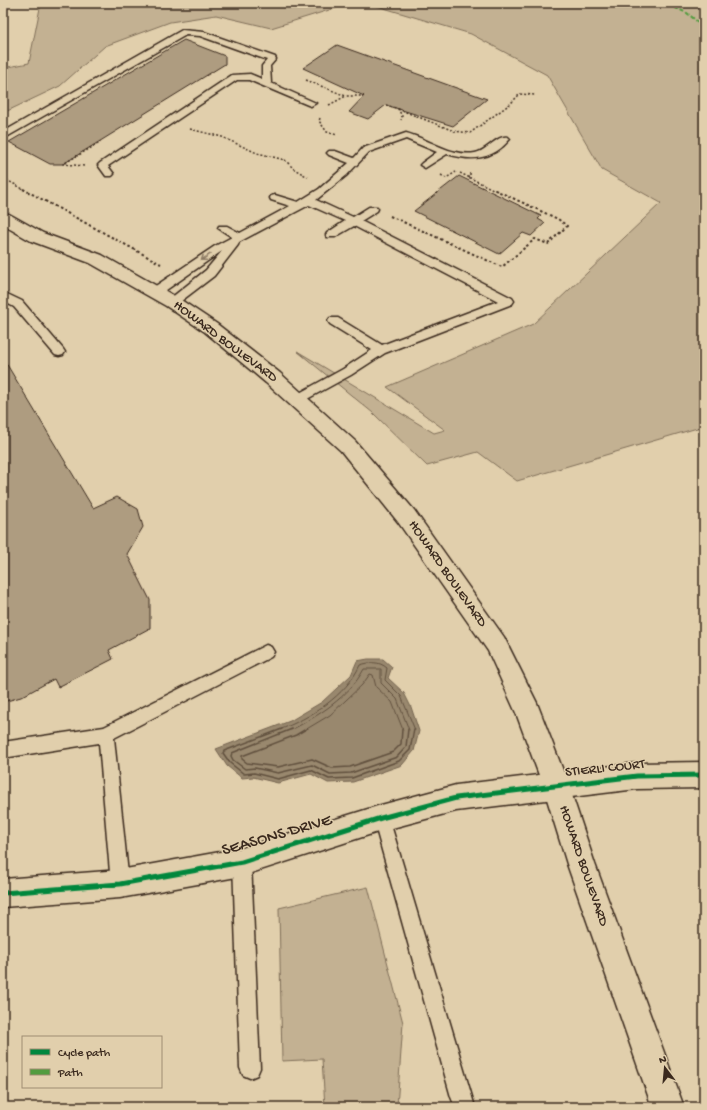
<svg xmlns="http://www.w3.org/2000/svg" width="707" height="1110" viewBox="0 0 707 1110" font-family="'Gochi Hand',sans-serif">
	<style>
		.green { fill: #c3b192; stroke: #7f6e58 }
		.water { fill: #99886e; stroke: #73624e }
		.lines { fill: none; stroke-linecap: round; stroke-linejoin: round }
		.shore-far1 { stroke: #61503e; stroke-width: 1 }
		.shore { stroke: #61503e; stroke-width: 1.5 }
		.building { fill: #ae9c80; stroke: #3b2a1e }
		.lane-casing { stroke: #3b2a1e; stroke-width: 3 }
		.street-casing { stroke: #3b2a1e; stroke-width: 3 }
		.secondary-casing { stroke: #3b2a1e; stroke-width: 3 }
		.path-far1 { stroke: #3b2a1e; stroke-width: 1.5; stroke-dasharray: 2 2; stroke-linecap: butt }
		.path { stroke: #3b2a1e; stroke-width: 2; stroke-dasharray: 2.5 2.5; stroke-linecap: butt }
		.lane { fill: #e1cfac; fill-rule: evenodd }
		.street { fill: #e1cfac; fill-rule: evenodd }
		.secondary { fill: #e1cfac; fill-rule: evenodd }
		.quiet { stroke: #529c3f; stroke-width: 2; stroke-dasharray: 4 2; stroke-linecap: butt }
		.cycleway-casing { stroke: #e1cfac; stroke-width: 8 }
		.cycleway { stroke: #00873e; stroke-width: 5 }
		.oneway { stroke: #8e7c65 }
		.labels { text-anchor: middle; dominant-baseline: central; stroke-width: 3; stroke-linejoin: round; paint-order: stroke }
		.street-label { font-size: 14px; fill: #3b2a1e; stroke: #e1cfac }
		.near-street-label { font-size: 17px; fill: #3b2a1e; stroke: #e1cfac }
	</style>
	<rect width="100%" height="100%" fill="#e1cfac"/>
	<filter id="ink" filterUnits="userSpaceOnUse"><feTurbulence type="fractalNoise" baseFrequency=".025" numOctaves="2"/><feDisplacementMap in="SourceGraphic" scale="8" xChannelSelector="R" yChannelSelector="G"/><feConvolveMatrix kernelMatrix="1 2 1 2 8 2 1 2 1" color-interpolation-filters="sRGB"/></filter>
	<g filter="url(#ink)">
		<!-- green -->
		<path class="green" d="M41,3H352L271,28L216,15L170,22L105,46L60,86L3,113V68L29,63Z
			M367,3H704V426L517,481L478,452L427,466L373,413L297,351L434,433L445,430L387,387L533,324L661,203L602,170L547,75L471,34Z
			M368,887L403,1023L397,1107H325L322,1059L282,1061L279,908Z"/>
		<!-- water -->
		<path class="water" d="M368,659H383L392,667L388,678L404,693L411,707L419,731L414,751L402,765L353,782L328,783L311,774L278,783L253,777L242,778L227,766L216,749L290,721L322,702L351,675L357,661Z"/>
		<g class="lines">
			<!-- shore-far1 -->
			<path class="shore-far1" d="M279,730C310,718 346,696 360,665C370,662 379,661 387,668L385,680L401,696L415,730
				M291,730C318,716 349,697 364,669H381V683L397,699L409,730
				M305,730L330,715L362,685L370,674L373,675L376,687L392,702L403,730"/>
			<!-- shore -->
			<path class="shore" d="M282,729L224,751L223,753L230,763L244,774L254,773L278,779L311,770L329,779L352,778L399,761L410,750L414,729
				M292,729L232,753L231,756L233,760L245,769L255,768L278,773L312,765L330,774L351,773L397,757L406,747L408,729
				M306,729L296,735L242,756V759L247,763L278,767L312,759L332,768L350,767L393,752L401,744L402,729"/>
		</g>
		<!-- building -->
		<path class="building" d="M184,40L225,56V64L63,164H50L9,142Z
			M337,45L487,99L453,126L386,105L368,119L349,112L364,96L303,68Z
			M459,176L541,216L538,219L545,223L531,236L523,233L499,254L414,211Z
			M3,358L93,508L117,497L138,509L143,527L127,554L150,600V628L109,650L113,659L58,687L54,679L21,697L3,702Z"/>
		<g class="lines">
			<!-- lane casing -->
			<g class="lane-casing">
				<path id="lane" d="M182,30L204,32L275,57L276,59L270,66L271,83L316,103L311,106L308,105L249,80H237L108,166L114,174L112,176H106L98,165L100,163L232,75L250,74L262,79V66L267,60L200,36L186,35L3,139V132Z
					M406,133C429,139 451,157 475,153C487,151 498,134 508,137L510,139C492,161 471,161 447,154L425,168L420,165L422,163L437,152L406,139L369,152L347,175L316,200L353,217L369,207H377L378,209L377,211L361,221L512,298L514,301L512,304L385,353L351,375L298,404L294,402L292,399L294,396L343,369L372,350L330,324L328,321L330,318H338L382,345L498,301L354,226L335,237H327L326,235L327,233L345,221L309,205L239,242L238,245L214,276L176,305H168L166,302L206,270L222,251L159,295H151L149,292L151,289L215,246L232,237L218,228L219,226H227L240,233L290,206L271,200L270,198L271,196L275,195L298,202L319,189L349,163L329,155L327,153L329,151H335L354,158L363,148Z
					M3,292L22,301L63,349L65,352L63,355L59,356L55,355L14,307L3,301Z
					M266,645L271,647L274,652L271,657L114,738L129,884L126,890L120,893L114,890L111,884L99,743L3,758V742L104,727Z
					M381,810L387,812L389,818L475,1107H455L451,1097L373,818L375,812Z
					M242,853L248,856L251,862L260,1068L257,1075L250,1078L243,1075L240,1068L233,862L236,856Z"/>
			</g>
			<!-- street casing -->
			<g class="street-casing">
				<path id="street" d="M704,762V788L637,789L456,811L381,831L242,876L120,898L3,907V879L120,870L242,848L381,805L456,785L637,763Z"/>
			</g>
			<!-- secondary casing -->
			<g class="secondary-casing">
				<path id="secondary" d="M3,213L9,214L43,233L102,255L178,298L217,324L280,373L355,441L414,510L504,637L537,703L569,786L595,864L684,1107H652L567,864L543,786L516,713L488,651L398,522L341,451L266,383L205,332L166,306L90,263L31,241L3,225Z"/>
			</g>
			<!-- path-far1 -->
			<path class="path-far1" d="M306,80L346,96
				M329,105L346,96H364
				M386,105L398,109L402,116L401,120
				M398,109L454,131L470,133L510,104L520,94L536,95
				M320,118L319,121L327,132L337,135
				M190,129L222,137L257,153L285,160L294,169L308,177
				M84,166L63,164L101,142
				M460,173L470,178
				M470,173V178L495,190
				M441,175L446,178L456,172
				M3,178L25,190"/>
			<!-- path -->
			<path class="path" d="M23,189L161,264
				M390,216L502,267L535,239L548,244L567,226L558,219L493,189"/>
			<!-- lane -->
			<use href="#lane" class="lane"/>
			<!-- street -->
			<use href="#street" class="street"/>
			<!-- secondary -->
			<use href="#secondary" class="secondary"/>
			<!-- quiet -->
			<path class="quiet" d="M664,3L687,13L704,27"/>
			<!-- cycleway casing -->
			<g class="cycleway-casing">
				<path id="cycleway" d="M3,893L120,884L242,862L381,818L456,798L637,776L704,775"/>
			</g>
			<!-- cycleway -->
			<use href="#cycleway" class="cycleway"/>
		</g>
		<!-- one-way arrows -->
		<defs><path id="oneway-shaft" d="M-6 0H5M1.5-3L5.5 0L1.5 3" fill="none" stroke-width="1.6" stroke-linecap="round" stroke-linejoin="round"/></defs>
		<use class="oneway" href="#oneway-shaft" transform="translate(206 257) rotate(145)"/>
	</g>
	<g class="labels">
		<!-- street labels -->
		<g class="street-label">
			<text transform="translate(225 342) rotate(37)">HOWARD BOULEVARD</text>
			<text transform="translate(447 574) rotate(55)">HOWARD BOULEVARD</text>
			<text transform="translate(605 769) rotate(-6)">STIERLI COURT</text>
			<text transform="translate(583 866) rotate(71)">HOWARD BOULEVARD</text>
		</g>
		<!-- near-street labels -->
		<g class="near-street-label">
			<text transform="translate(277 836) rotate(-16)">SEASONS DRIVE</text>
		</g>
	</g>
	<!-- margin -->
	<rect width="707" height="1110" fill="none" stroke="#e1cfac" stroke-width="16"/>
	<rect x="8" y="8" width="691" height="1094" fill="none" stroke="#3b2a1e" stroke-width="1.5" filter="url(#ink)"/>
	<!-- legend -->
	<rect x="22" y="1036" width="140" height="52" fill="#e1cfac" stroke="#9f8d73"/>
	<rect x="30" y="1049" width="20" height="6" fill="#00873e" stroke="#9f8d73"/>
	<text x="58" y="1056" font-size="12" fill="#3b2a1e">Cycle path</text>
	<rect x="30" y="1069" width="20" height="6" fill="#529c3f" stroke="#9f8d73"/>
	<text x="58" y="1076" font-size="12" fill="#3b2a1e">Path</text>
	<!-- north arrow -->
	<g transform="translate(665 1068) rotate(344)" stroke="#e1cfac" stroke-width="3" paint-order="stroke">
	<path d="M0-3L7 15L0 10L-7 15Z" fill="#3b2a1e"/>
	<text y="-6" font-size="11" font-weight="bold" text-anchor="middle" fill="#3b2a1e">N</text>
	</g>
</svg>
